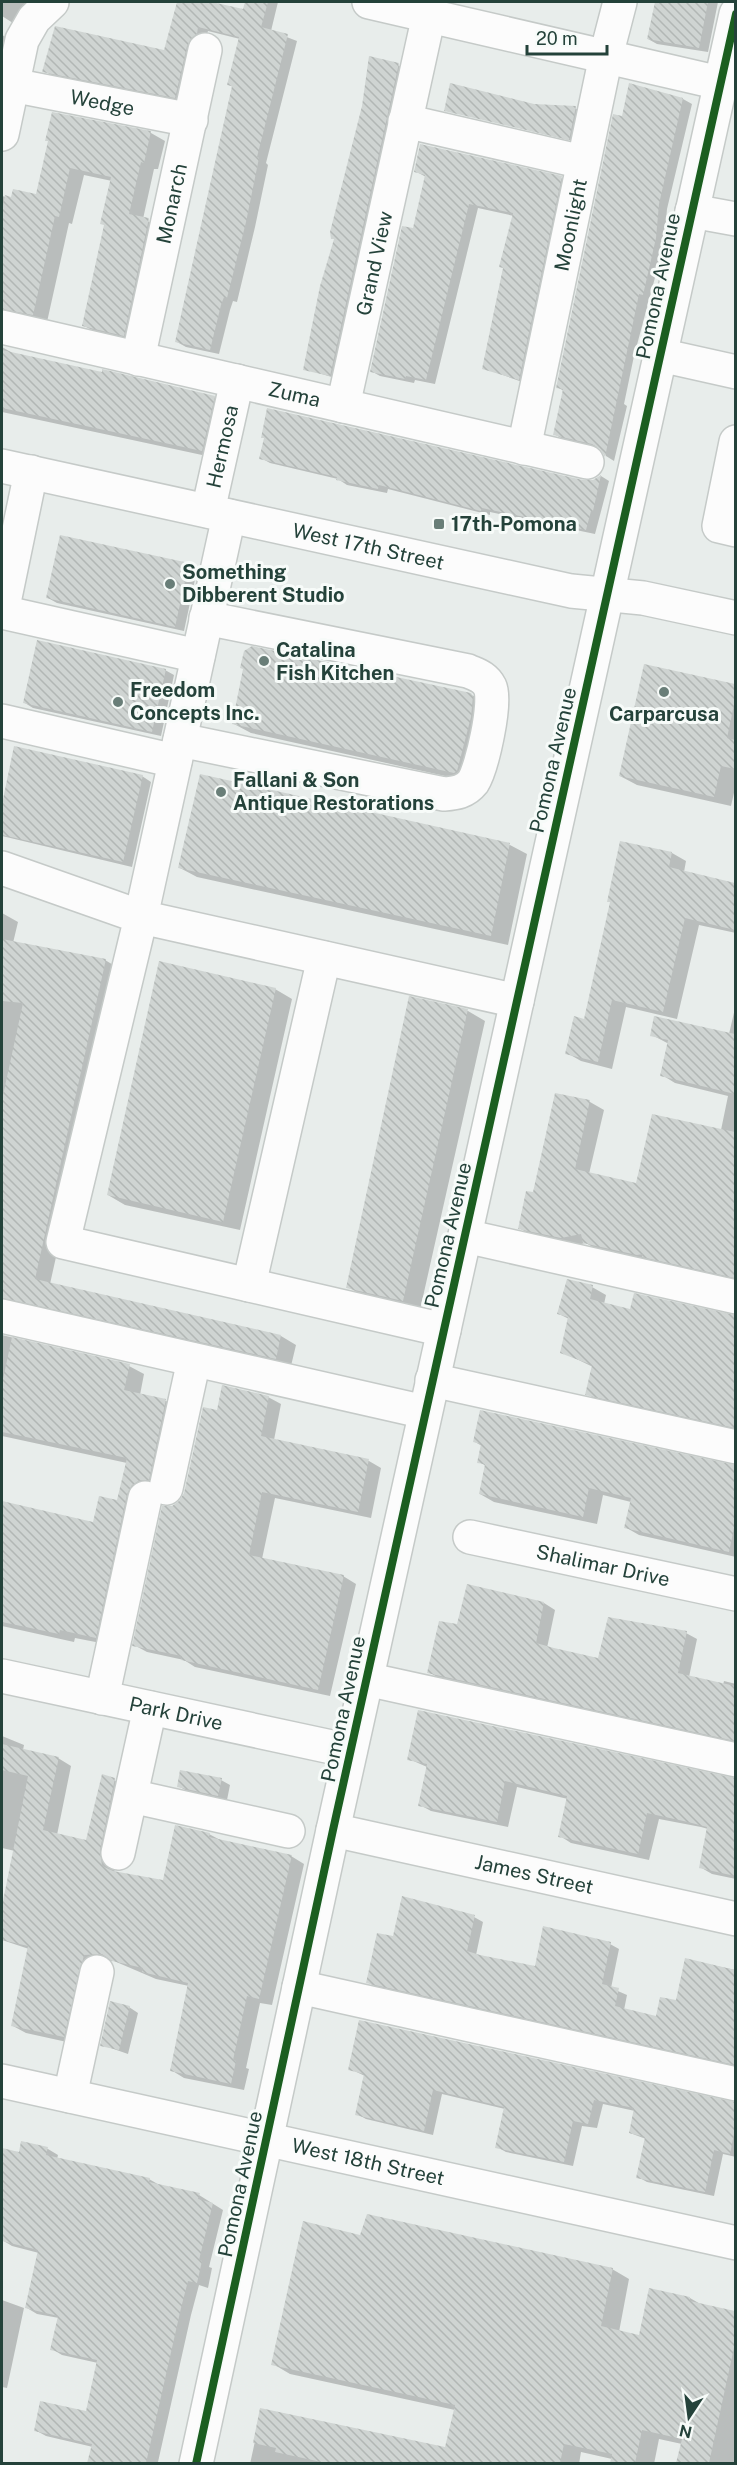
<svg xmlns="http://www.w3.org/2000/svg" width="737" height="2465" viewBox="0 0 737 2465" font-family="'Public Sans',sans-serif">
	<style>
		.shadow { fill: #0003 }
		.building { fill: url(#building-back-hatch) }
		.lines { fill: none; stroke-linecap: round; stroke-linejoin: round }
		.minor-casing { stroke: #c5cac8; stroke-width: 36 }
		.minor { stroke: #fcfcfc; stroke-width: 33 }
		.cycleway-casing { stroke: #f7fbf9; stroke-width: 11 }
		.cycleway { stroke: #1b5e20; stroke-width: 8 }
		.poi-dot { fill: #697e78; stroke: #f7fbf9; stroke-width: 2 }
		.labels { text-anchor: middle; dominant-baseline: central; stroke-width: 6; stroke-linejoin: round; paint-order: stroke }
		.street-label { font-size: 20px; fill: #24423a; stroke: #f7fbf9 }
		.poi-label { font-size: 20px; font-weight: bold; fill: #24423a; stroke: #f7fbf9; text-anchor: start }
	</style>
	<defs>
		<pattern id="building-back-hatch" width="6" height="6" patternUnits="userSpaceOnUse" patternTransform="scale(1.5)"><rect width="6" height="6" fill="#cfd4d2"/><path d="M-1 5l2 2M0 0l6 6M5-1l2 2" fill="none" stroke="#b2b7b5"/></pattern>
	</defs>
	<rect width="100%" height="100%" fill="#e8edeb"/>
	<!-- shadow -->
	<path class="shadow" d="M2,2H44L16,25L2,16Z
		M179,2H206L244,11L246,2H278L271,31L297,41L266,163L268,165L255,227L237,302L233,301L230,310L219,354L186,347L177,342L233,87L229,85L240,39L208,31L185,102L53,76L44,71L165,52Z
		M656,2H718L708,52L657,44L648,39Z
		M2,35L18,43L2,118Z
		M370,58L403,67L335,378L305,369L336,239L363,106Z
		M631,85L683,99L692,104L667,209L664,244L634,356L624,404L627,406L614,461L606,456L602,448L563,439L554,434L564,391L557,387Z
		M534,106H567L580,110L573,141L446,110Z
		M53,114L151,133L165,141L158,169H154L143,219L162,228L138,343L98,333L84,326L106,226L112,181L84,175L72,224L69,223L47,322H2V196L13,199L37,196L50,141Z
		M415,171L561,178L570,183L528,384L483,368L514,216L478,208L435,384L415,380L414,383L380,376L371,371L414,230L426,177Z
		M2,347L16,355L214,397L228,405L216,458L2,412Z
		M261,458L594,481L601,476L609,481L595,534L490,512V515L388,489L387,493L347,485L338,479L270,463Z
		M188,565L197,570L184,631L57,603L48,598Z
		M645,665L736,686V784L731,806L637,785L620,776Z
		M165,670L174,675L161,736L33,708L25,703Z
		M470,694L488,704L472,782L251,733L234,724Z
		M15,748L142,776L151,782L132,867L2,836V811Z
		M621,843L672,853L686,861L684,872L736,884V933L699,925L677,1019L626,1007L612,1069L581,1061L567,1053L585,1020L612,902Z
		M510,845L527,854L508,945L197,877L180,868Z
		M2,913L18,922L13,943L105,960L120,969L50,1284L281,1336L296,1345L291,1366L2,1315Z
		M275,989L292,999L240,1230L125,1205L108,1195Z
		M410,998L468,1011L485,1021L420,1310L365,1297L348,1287Z
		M736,1004V1281L599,1251L586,1243L576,1245L533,1236L519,1228L534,1194L556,1094L590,1102L604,1110L589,1174L637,1185L721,1130L728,1096L675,1083L662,1075L669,1044L652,1035L729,1034Z
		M592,1287L606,1295L604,1304L632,1311L736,1317V1431L601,1402L587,1394L593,1367L562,1352L569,1319L559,1314Z
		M2,1335L129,1366L144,1374L140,1395L166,1401L181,1409L111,1645L75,1638L74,1642L2,1626V1503L94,1523L118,1502L127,1463L2,1436Z
		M268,1397L281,1404L274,1440L369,1461L381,1468L371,1518L275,1498L262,1559L343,1576L356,1584L330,1696L195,1667L184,1660L147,1652L134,1645L173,1507L181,1502L218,1412Z
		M475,1442L736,1467V1557L639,1535L625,1527L631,1502L603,1495L597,1524L494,1502L480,1494L486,1466L479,1462L482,1446Z
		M468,1586L544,1603L555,1610L547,1648L599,1660L686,1633L697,1639L689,1677L723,1685L724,1681L736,1684V1744L440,1679L429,1672L458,1626Z
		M2,1736L24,1745L23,1750L58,1758L71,1766L57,1835L87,1842L103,1776L128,1786L112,1858L115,1873L164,1881L209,1834L222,1841L291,1856L304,1864L272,2005L260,2003L246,2068L249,2069L244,2090L184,2078L171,2070L189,1986L156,1979L114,1961L97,1962L76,2044L26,2033L13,2026L29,1949L2,1940V1911L15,1851L2,1848Z
		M409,1759L736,1780V1879L712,1874L700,1867L708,1829L701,1827L659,1819L649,1860L571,1843L560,1836L568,1799L517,1787L508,1827L431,1811L420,1805L427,1767Z
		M221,1780L230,1785L227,1800L187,1791L178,1786Z
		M474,1917L483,1922L476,1955L536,1968L610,1944L619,1949L611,1988L627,1995L624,2010L657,2018L677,2002L686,1960L736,1970V2067L376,1987L367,1982L394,1938Z
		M129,2007L138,2013L128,2054L102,2045Z
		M350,2069L736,2104V2157L723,2154L714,2196L647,2182L638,2177L646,2139L630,2133L635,2111L603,2104L597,2128L582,2126L573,2166L506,2152L497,2147L505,2109L442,2094L433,2135L366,2119L357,2114L365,2076Z
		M23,2143L48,2149L58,2155L57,2159L149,2179L161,2186L199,2195L223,2210L209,2267L212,2268L208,2288L199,2285L191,2315L158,2462L89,2464L93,2447L46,2436L35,2430L87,2413L98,2363L62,2355L52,2349L59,2318L37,2314L27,2308L39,2253L12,2246L2,2240L12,2191L2,2189V2149L20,2154Z
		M361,2236L612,2269L629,2279L619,2332L640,2337L690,2298L702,2305L736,2312V2464H678L682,2444L659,2439L654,2464H611L612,2459L581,2452L579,2464H250L262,2409L446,2449L455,2410L290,2374L273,2364Z
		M2,2300L24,2308L7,2388L2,2387Z"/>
	<!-- building -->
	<path class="building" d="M177,2H212L243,9L245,2H268L261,27L288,34L257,157L259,158L246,222L227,298L224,297L221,305L210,350L175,342L232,86L227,85L239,37L198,27L197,34L187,46L175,98L42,72L55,26L164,50Z
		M655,2H708L699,48L647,39Z
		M369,56L399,63L330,376L303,370L320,286L334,239H331L330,232L362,106Z
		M450,83L534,104L576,106L569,140L444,111Z
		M629,83L683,98L659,204L656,238L643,295L639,294L605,457L600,449L592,444L553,435L563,389L556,388L613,114L622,116Z
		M52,112L151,131L144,163L141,162L129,214L149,218L124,336L82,326L104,225L100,224L111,177L70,168L59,217L55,216L33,315L2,309V211L5,195L11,197L13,189L36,194L48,141H45Z
		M420,144L562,176L519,380L482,369L503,268L499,267L513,213L469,204L426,380L406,376L405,379L370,372L402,226L413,228L425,175L414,172Z
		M2,350L102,372V369L215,396L202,451L2,408Z
		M267,408L583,480H593L601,475L593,511H591L586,530L482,508L481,511L379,485L378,489L336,480L337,477L259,459L264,438H261Z
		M60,535L189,563L175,627L46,598Z
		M37,640L166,669L152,732L23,703Z
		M252,646L471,693L473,696L471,717L457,771L454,773L232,724L243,669L240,668L244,651Z
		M644,664L735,684V700L727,738L735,740V769L721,766L714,797L619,776Z
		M14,746L143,775L123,862L2,835V804Z
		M200,774L510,843L491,936L178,868Z
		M620,841L672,852L669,867L735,883V930L685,918L663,1012L612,1000L598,1062L565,1054L574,1016L584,1019L610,902H607Z
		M2,939L106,959L35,1279L281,1335L276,1359L2,1298V1100L23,1003L2,1001Z
		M159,961L276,988L223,1222L107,1195Z
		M409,996L468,1009L403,1301L346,1288Z
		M654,1016L735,1034V1094L660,1076L668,1040L650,1036Z
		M555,1093L590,1100L575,1169L636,1183L652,1114L735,1132V1278L642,1257L643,1254L637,1255L583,1243L581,1234L561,1238L518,1229L526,1191L533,1192Z
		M567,1279L593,1285L590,1299L630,1309L634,1293L735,1315V1428L585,1395L592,1365L560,1353L568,1317L557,1314Z
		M12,1337L130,1364L124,1390L166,1399L149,1480H140L132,1485L127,1494L96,1638L60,1630L59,1634L2,1622V1501L93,1522L99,1496L117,1500L127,1458L2,1432V1384Z
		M222,1385L269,1396L261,1436L369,1459L358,1512L262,1492L249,1555L344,1575L318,1690L181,1660L182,1656L132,1646L162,1506H172L179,1501L184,1493L203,1407L217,1410Z
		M480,1410L735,1465V1523L729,1552L624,1528L631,1498L589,1488L583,1517L479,1494L485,1464L477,1463L481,1444L473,1442Z
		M467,1584L544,1602L536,1643L554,1648L598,1658L608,1617L687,1631L678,1673L735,1686V1741L427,1673L439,1621L457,1624Z
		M418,1710L735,1778V1876L699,1868L707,1827L688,1822L647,1813L638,1854L558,1837L567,1796L505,1781L497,1822L418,1806L427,1764L407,1760Z
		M2,1744L59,1757L43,1830L86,1840L102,1774L115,1778L100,1850L102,1866L113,1871L163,1880L175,1825L210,1833L209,1837L292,1855L259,1999L247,1996L233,2060L236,2061L231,2084L170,2071L188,1983L142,1972L143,1968L112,1961L102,1954L84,1955L64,2037L11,2026L28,1946L2,1940V1906L28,1776L2,1770Z
		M180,1770L222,1778L218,1796L177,1787Z
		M402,1896L475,1915L467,1951L480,1955L535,1966L543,1926L611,1942L602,1984L619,1988L615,2006L656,2016L660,1997L676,2000L685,1958L735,1970V2065L366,1983L377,1933L393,1936Z
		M110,2001L130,2006L119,2050L100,2046Z
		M359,2020L735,2102V2129L730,2154L714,2150L705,2192L636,2178L645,2137L629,2133L634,2108L594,2100L588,2124L573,2121L564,2162L495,2148L504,2107L433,2090L424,2131L355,2115L364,2074L348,2070Z
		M21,2141L48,2147L46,2155L150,2178L149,2182L200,2193L198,2199L213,2203L199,2260L202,2261L197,2283L188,2281L181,2308L146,2463H87L92,2444L34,2431L40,2401L86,2411L97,2360L50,2350L58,2316L25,2308L38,2250L2,2241V2148L19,2152Z
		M367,2214L613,2268L601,2326L639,2335L649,2288L690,2297V2301L735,2311V2343L709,2463H676L682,2439L642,2430L635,2463H610L612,2454L564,2444L560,2463H326L275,2452L276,2448L253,2443L260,2408L445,2447L455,2405L271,2365L303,2221L360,2235Z"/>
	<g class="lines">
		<!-- minor casing -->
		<g class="minor-casing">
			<g id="minor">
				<path d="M369,2L720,83"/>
				<path id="s1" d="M12,85L191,120"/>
				<path d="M405,121L583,162"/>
				<path d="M2,134L22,40L34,19L52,2"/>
				<path d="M692,211L736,219"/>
				<path id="s2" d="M2,327L587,462"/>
				<path d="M660,355L736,372"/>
				<path id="s3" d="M138,359L205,50"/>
				<path id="s4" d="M343,406L429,15"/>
				<path d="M736,442L719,526L736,530"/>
				<path id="s5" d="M524,448L606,56L620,2"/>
				<path id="s6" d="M2,466L571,591L643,598L736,618"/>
				<path id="s7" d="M208,511L237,381"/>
				<path d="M229,516L141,917L517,1001"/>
				<path d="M2,612L198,656"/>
				<path d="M2,612L31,472"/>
				<path d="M2,721L175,761"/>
				<path d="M180,740L444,794C456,793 465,792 473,782C482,768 497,701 490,687C485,677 477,675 468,671L206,618"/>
				<path d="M2,868L141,917L63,1242L444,1330"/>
				<path d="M465,1236L736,1297"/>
				<path d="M249,1285L324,958"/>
				<path d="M2,1316L425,1412"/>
				<path d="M432,1380L736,1447"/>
				<path d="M166,1488L194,1360"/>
				<path id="s8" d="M470,1537L736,1594"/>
				<path id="s9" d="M2,1676L350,1751"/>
				<path d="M366,1679L736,1760"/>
				<path d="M102,1698L145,1498"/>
				<path d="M131,1796L288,1831"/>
				<path id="s10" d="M333,1830L736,1919"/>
				<path d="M118,1853L150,1708"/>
				<path d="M299,1987L736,2084"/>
				<path id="s11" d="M2,2081L736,2243"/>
				<path d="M70,2096L97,1972"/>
				<path d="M196,2464L333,1830L736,14"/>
			</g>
		</g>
		<!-- minor -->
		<use href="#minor" class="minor"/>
		<!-- cycleway casing -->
		<g class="cycleway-casing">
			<path id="cycleway" d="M196,2464L333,1830L736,14"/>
		</g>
		<!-- cycleway -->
		<use href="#cycleway" class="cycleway"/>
	</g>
	<!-- markers -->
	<g class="poi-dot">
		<rect x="433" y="518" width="12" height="12" rx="3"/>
		<circle cx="170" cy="584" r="6"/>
		<circle cx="264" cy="661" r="6"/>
		<circle cx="664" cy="692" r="6"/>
		<circle cx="118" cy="702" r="6"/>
		<circle cx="221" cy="792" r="6"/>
	</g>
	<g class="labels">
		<!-- street labels -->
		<g class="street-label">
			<text stroke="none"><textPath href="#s1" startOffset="92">Wedge</textPath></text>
			<text stroke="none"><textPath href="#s3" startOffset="159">Monarch</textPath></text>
			<text stroke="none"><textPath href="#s5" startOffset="228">Moonlight</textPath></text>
			<text stroke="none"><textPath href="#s4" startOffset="146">Grand View</textPath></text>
			<text transform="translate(658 286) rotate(-78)">Pomona Avenue</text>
			<text stroke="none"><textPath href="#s2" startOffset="300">Zuma</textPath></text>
			<text stroke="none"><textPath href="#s7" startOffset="66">Hermosa</textPath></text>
			<text stroke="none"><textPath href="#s6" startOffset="375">West 17th Street</textPath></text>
			<text transform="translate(553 760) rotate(-77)">Pomona Avenue</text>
			<text transform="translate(448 1235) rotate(-77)">Pomona Avenue</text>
			<text stroke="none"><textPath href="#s8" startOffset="136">Shalimar Drive</textPath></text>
			<text transform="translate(343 1709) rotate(-78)">Pomona Avenue</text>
			<text stroke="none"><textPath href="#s9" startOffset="178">Park Drive</textPath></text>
			<text stroke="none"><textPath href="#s10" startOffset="206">James Street</textPath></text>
			<text stroke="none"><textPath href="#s11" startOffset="375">West 18th Street</textPath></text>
			<text transform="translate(240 2184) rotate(-78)">Pomona Avenue</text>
		</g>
		<!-- poi labels -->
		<g class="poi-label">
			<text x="451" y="524">17th-Pomona</text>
			<text x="182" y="572">Something<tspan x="182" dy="23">Dibberent Studio</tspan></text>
			<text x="276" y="650">Catalina<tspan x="276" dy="23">Fish Kitchen</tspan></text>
			<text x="130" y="690">Freedom<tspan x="130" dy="23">Concepts Inc.</tspan></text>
			<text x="664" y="714" text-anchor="middle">Carparcusa</text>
			<text x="233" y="780">Fallani &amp; Son<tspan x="233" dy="23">Antique Restorations</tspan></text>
		</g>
	</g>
	<!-- border -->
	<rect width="737" height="2465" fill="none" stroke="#24423a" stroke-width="6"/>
	<!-- north arrow -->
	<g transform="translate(689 2417) rotate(193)" stroke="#f7fbf9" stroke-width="4.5" paint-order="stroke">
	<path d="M0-4.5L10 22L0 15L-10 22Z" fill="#24423a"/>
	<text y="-9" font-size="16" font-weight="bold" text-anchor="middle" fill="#24423a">N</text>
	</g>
	<!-- scale -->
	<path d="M527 45v9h80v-9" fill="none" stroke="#24423a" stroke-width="3"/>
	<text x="536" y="45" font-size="18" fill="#24423a" stroke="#f7fbf9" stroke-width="4.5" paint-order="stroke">20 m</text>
</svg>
